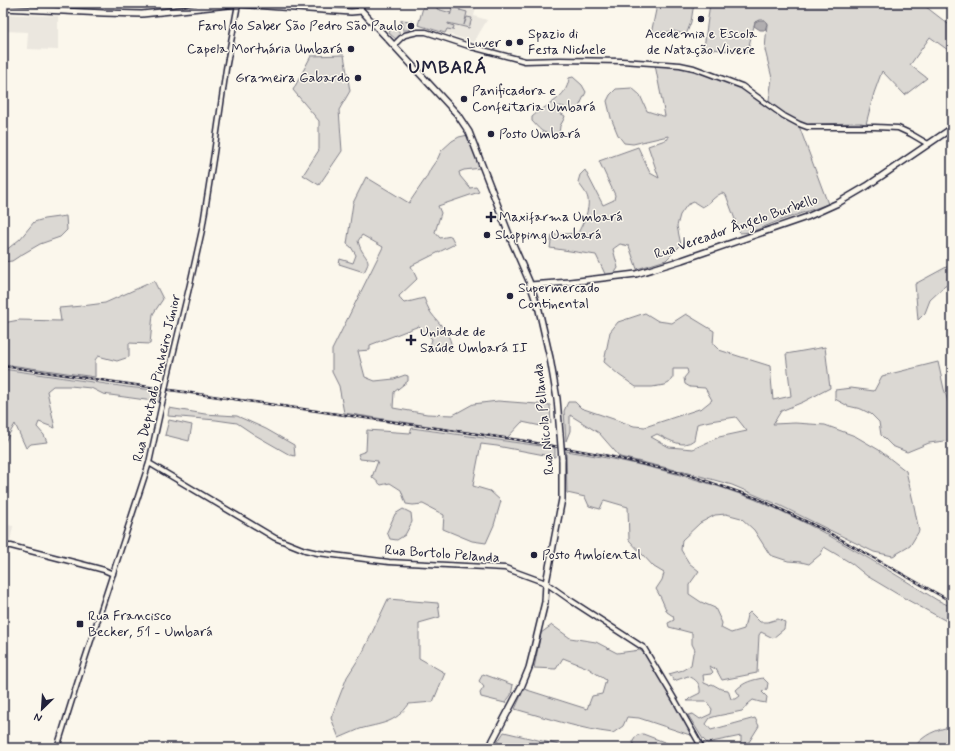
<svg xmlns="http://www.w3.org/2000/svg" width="955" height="751" viewBox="0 0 955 751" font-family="Mynerve,sans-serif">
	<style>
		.built { fill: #ebe7df }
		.green { fill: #dbd8d3; stroke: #7e7d87; fill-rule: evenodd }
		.water { fill: #b1aeb0; stroke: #787681 }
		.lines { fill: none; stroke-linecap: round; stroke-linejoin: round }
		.minor-casing { stroke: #22223b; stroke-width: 7 }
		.major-casing { stroke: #22223b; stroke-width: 8 }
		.minor { stroke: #fbf7ec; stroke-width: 4 }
		.major { stroke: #fbf7ec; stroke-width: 5 }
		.rail-casing { stroke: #22223b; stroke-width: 2.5 }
		.rail { stroke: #fbf7ec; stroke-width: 1; stroke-dasharray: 3; stroke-linecap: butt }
		.minor-bridge-casing { stroke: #22223b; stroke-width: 7; stroke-linecap: butt }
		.major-bridge-casing { stroke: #22223b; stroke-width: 8; stroke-linecap: butt }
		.minor-bridge { stroke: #fbf7ec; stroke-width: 4 }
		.major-bridge { stroke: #fbf7ec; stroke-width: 5 }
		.poi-dot { fill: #22223b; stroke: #fbf7ec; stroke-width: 1.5 }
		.labels { text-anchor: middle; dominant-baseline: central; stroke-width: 3; stroke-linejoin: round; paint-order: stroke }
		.poi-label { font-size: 14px; fill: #22223b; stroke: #fbf7ec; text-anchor: start }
		.street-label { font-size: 14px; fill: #22223b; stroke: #fbf7ec }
		.district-label { font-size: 18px; font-weight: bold; letter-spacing: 1px; fill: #22223b; stroke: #fbf7ec }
	</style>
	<rect width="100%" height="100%" fill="#fbf7ec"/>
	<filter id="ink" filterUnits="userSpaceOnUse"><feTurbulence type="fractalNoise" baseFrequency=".025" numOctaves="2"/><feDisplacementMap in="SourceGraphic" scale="8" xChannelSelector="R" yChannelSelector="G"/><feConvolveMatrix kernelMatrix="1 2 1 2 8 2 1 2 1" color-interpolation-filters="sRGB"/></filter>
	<g filter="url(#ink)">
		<!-- built -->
		<path class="built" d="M438,3H477L474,16L487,20L474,42L445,33L451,13L437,9Z
			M3,14L58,16V50L27,49L28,32L3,31Z
			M3,524L13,526L10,542L3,541Z"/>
		<!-- green -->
		<path class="green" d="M423,3H438L437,9L451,13L450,15L453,7L460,9V11V10L467,12L464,25L467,17L472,18L469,28L448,23V24L454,26L453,30L447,29L445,33L418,25L424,4Z
			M654,3H696L693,9L691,22L686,35L674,31L651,34L657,5Z
			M710,3H921L952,27V53L930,37L910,65L927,78L905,95L882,71L874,93L866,124L861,123L811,124L799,126L828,204L776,222L751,232L740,233L726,195L722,193C713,197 711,203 702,207L694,202L687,205L680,215L677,226L681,245L666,260L637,269L629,246L620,244L613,249L618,268L614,274L606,276L596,255L550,248L552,235L578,233C583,223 590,210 588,199C587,193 581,187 578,182L580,175L585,170L603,205L614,200L615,195L599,161L638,147L650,173L659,178L648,146L668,139V136L633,144L624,143L618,135L611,118L607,101L610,95L616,89L632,88L640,95L647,111L663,116H665L655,65L677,67L694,70L734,84L743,89L768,107L772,78L765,50L767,24L765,20L755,22L747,53L704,48Z
			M401,20L413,21L412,24L408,25L410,30H403Z
			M398,26L400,38L397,40L389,33L390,29Z
			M344,55L350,91L339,110L342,151L319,185L303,175L319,150V121L293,90L311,56Z
			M573,77L582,85L586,92L577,111C570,111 567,107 560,106L556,109L558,112L565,116L564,119L560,126L559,134C543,134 543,133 532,121V117C546,104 567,99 569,78Z
			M468,135L481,168L464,170L459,172L460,176L470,188L476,187L479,192L438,206L441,213L435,232L440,238L451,236L455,244L411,266L417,279L399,296L401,300L404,303L424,298C426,303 428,308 431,313C440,325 452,334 452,351L429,350L432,339L419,326L370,345V350L358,351L365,377L375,381L394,379L405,375L408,376V381L394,392L393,408L427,414L453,415L473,404L498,401L550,405L551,423L541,426L522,422L507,438L344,413L339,386L332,372V350L383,247L362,235L358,241C359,244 360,248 362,251C368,261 371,260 364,272L339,264L340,259L353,263L356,255L351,247L347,244L353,203L366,177L409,203L426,178L431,168L438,158L441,151L452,141L459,137Z
			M66,216L67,230L60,237L40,244L21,255L12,261L3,262V251H5L20,239L34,222L44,219Z
			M952,264V284L945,286L930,300L925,313L918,320L915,284Z
			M154,281L163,299L153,314L150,344L129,343V357L117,361L98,356L95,360V377L3,364V323L19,320L61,321L59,308L82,306L105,303Z
			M645,313L658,321L672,323L686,314L714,331L713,344L719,350L770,366L773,400L791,396L786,354L825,347L830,388L803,402L781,411L773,424L795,423L825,425L855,436L879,450L906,471L913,501L919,531L910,546L893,556L874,552L779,505L732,485L693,474L620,457L599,433L570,415V431L566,441L564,411L568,402H575L581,408L634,426L645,427L702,408L712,400L705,388L690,387L685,384L684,378L688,373L687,369H673V377L669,383L665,385L652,387H636L619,375L604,362L610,332L618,322ZM736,417L747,431L719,437L693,449L669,447L651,437L657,434C665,438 680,447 688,443C690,443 692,441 694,440L697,424L710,421Z
			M938,362L944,389L951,411L952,418V440L929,443L907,452L892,446L881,435L879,422L871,414L861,409L848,406L835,399V390L851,388L874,391L882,376Z
			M3,369L127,387L162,391L160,402L103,394L91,388L70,386H53L47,391L55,428L39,422L37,427L44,435L47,442L31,444L26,448L15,424L3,445Z
			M169,408L205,414L237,416L266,429L294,445L295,456L290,455L255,435L237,423L216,420L168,416Z
			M169,420L192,425L189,441L165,435Z
			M412,428L555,448V457L497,446L481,444L474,480L473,486L490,491L501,501L494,525L486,543L472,541L443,529L444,515L423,504L413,505L406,504L401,490L390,483L381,485L372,477L378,461L360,459L358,454L366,451L367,430L410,433Z
			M566,451C619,459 672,471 723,488C733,492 744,495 754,499C819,526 878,564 937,600L952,607V624L904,598L867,576L851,563L824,547L821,554L809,564L801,562L788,561L770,555L754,530L741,518L726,514L715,515L700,523L682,540L681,550L689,563L699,571L689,585V594L701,602L715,608L722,623L721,628L731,633L744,629L747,615L750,612L760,622H768L778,619L785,622L784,629L773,638L761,632L759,635L757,673L722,680L716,669L709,666L713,672L711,674L703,675L704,683L709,685L712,684L721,689L728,690L731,699H736L740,696L736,690C744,682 752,680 763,678L768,683L767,689L762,692L767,697L766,703L760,702L753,700L748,704L742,711L717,716L710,718L706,724L711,730L755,718L759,726L749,742L741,744V736L707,743L703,739L688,715L693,714L700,719L711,714L712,709L706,701H687L690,698L700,693C701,684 696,679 688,676L674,681L669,674L683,670L691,665L693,653L695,650L692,644V633L669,627L668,623L674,620L673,616L667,612L661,598L656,589L662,580L664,573L654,567L629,540L628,507L604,500L600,509L589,506L585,497L567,493Z
			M403,509L411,513L412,522L405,535L397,540L390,539L387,532L395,514Z
			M388,599L438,603L440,617L419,623V658L445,673L433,702L409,704C395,724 381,723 360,729C353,732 346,735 339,738L331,718L347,677L363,652Z
			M552,625L570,638L596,642L617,653L640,650L648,657L668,690L693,736L639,718L627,717L623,726L613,733C580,729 547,718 515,709L524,689L587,709L592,696L602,694L606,680L588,668L563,658L556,669L534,668L541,633Z
			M483,674L513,685L511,695L505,703L481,697L480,693L484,687L479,681Z
			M952,726V748H913C926,733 934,731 952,726Z
			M504,732L572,748H496L497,743Z
			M643,734L680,748H681H634L633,741L637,735Z"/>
		<!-- water -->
		<path class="water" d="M759,20H765L767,24L765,30H760L754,26L755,22Z"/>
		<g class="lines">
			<!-- minor casing -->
			<g class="minor-casing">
				<path id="minor" d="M394,45L401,38L405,35L418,32H426L472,47L525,61L560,60L622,61L680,65L694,68L742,86L784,116L799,124L807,127H875L898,128L911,134L928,144
					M167,380L190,284L202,230L214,153L226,69L238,4
					M149,463L275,538L305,550L318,553L389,562L505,568L546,583L570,600L644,648L675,700L702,748
					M3,546H11L93,567L104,570L113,574
					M57,748L82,668L149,463L163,399"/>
			</g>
			<!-- major casing -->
			<g class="major-casing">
				<path id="major" d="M358,3L362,11L457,114L469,132L512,242L529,281L539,310L550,358L557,399L560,434
					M3,8L104,13L142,14L238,4L351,12L362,11
					M530,285L570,282L636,274L682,260L807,217L838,203L867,186L952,128
					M490,748L493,740L522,685L529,668L533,652L545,602L546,583L562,499V459"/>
			</g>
			<!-- minor -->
			<use href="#minor" class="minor"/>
			<!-- major -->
			<use href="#major" class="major"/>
			<!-- rail casing -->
			<g class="rail-casing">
				<path id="rail" d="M3,366L519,440L604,455L689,475L759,499L824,530L952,602"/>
			</g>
			<!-- rail -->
			<use href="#rail" class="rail"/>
			<!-- minor-bridge casing -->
			<g class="minor-bridge-casing">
				<path id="minor-bridge" d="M163,399L167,380"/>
			</g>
			<!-- major-bridge casing -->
			<g class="major-bridge-casing">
				<path id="major-bridge" d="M560,434L562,459"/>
			</g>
			<!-- minor-bridge -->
			<use href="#minor-bridge" class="minor-bridge"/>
			<!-- major-bridge -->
			<use href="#major-bridge" class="major-bridge"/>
		</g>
	</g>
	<!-- markers -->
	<g class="poi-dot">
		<circle cx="701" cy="19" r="4"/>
		<circle cx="411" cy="26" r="4"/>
		<circle cx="520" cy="42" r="4"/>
		<circle cx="509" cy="43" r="4"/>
		<circle cx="351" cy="49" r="4"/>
		<circle cx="358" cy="78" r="4"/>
		<circle cx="464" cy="99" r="4"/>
		<circle cx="491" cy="134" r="4"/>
		<path d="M489 211h4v4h4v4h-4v4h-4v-4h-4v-4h4z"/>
		<circle cx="487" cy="235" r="4"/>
		<circle cx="510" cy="296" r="4"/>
		<path d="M409 334h4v4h4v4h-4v4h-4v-4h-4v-4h4z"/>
		<circle cx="534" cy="555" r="4"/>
		<rect x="76" y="620" width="8" height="8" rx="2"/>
	</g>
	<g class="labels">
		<!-- poi labels -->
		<g class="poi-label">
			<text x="403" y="26" text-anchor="end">Farol do Saber São Pedro São Paulo</text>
			<text x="528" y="34">Spazio di<tspan x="528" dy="16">Festa Nichele</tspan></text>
			<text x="701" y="34" text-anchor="middle">Acedemia e Escola<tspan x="701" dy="16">de Natação Vivere</tspan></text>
			<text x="501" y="43" text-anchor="end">Luver</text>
			<text x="343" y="49" text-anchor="end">Capela Mortuária Umbará</text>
			<text x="350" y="78" text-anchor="end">Grameira Gabardo</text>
			<text x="472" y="91">Panificadora e<tspan x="472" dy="16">Confeitaria Umbará</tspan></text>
			<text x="499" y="134">Posto Umbará</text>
			<text x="499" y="217">Maxifarma Umbará</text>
			<text x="495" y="235">Shopping Umbará</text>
			<text x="518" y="288">Supermercado<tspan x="518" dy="16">Continental</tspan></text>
			<text x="420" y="332">Unidade de<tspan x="420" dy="16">Saúde Umbará II</tspan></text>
			<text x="542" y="555">Posto Ambiental</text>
			<text x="88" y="616">Rua Francisco<tspan x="88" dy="16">Becker, 51 - Umbará</tspan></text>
		</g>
		<!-- street labels -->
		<g class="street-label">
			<text transform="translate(736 227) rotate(-19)">Rua Vereador Ângelo Burbello</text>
			<text transform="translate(157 378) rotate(-77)">Rua Deputado Pinheiro Júnior</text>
			<text transform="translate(544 419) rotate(-96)">Rua Nicola Pellanda</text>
			<text transform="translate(442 554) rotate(4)">Rua Bortolo Pelanda</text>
		</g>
		<!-- district labels -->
		<g class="district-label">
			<text x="448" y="68">UMBARÁ</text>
		</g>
	</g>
	<!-- margin -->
	<rect width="955" height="751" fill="none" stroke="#fbf7ec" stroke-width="16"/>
	<rect x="8" y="8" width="939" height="735" fill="none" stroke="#22223b" stroke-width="1.5" filter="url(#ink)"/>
	<!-- north arrow -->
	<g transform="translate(42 709) rotate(205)" stroke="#fbf7ec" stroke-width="3" paint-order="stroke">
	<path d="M0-3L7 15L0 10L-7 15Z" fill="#22223b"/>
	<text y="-6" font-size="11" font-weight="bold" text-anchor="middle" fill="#22223b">N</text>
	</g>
</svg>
